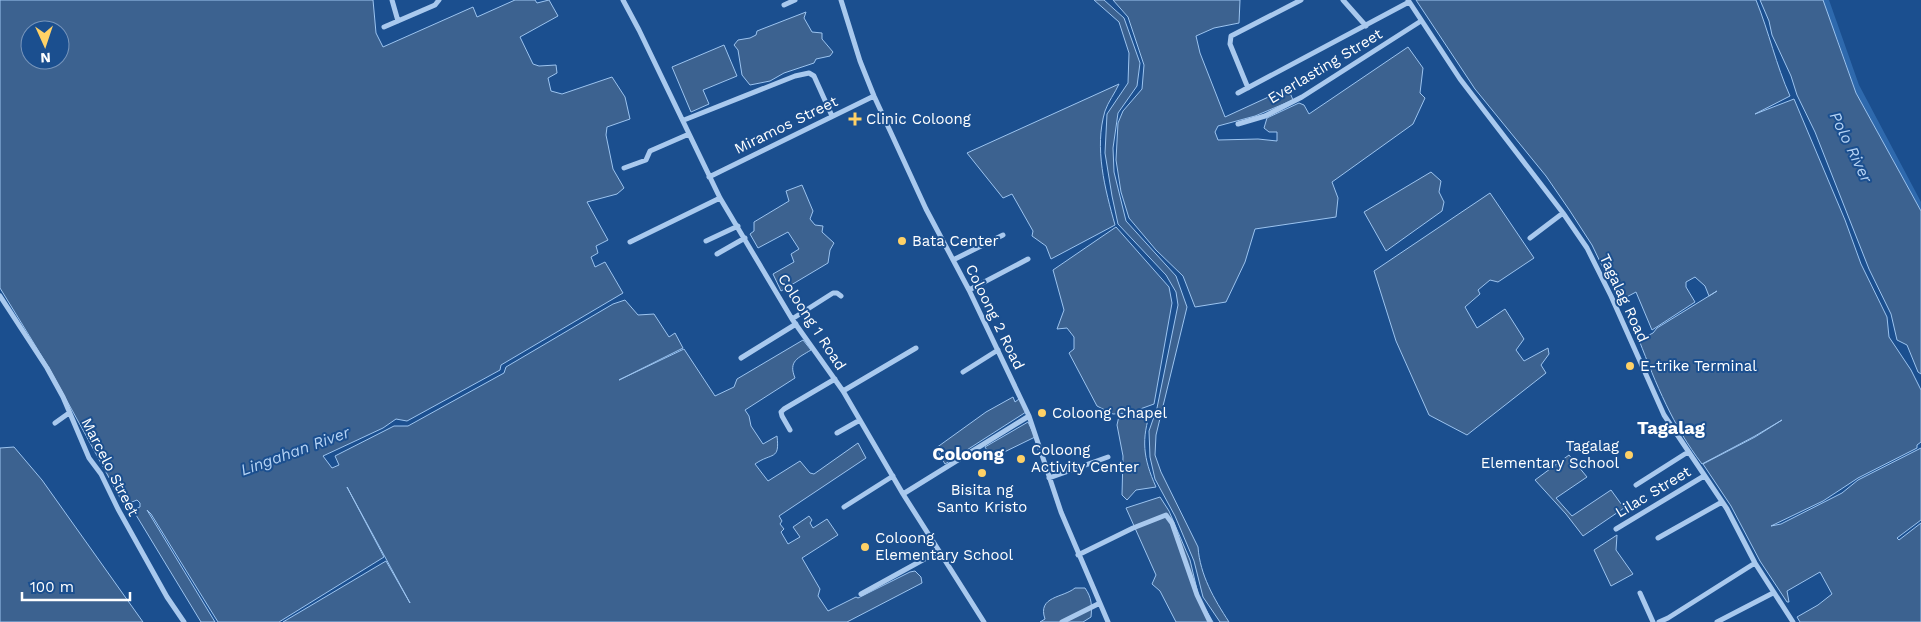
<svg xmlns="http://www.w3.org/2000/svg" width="1921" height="622" viewBox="0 0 1921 622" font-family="'Work Sans',sans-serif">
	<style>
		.green { fill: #2e69ad }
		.water { fill: #3c6290; stroke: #9cc4f0; fill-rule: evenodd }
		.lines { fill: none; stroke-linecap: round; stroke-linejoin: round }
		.minor { stroke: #a9c9ee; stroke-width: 5 }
		.poi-dot { fill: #ffd166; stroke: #1b4f8f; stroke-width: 2 }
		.labels { text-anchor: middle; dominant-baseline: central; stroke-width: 4; stroke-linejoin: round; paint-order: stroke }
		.street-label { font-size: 15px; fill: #fff; stroke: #1b4f8f }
		.poi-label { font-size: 15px; fill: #fff; stroke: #1b4f8f; text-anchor: start }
		.water-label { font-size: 16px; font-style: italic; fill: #b5d3f5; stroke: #1b4f8f }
		.quarter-label { font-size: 18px; font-weight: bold; fill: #fff; stroke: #1b4f8f }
	</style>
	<rect width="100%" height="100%" fill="#1b4f8f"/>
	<!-- green -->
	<path class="green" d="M1823,0H1829L1859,85L1921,202V211L1856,93L1837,38L1829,22Z"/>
	<!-- water -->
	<path class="water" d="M0,0H373L376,33L383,47L473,7L477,17L515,0H535L537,3L549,0L558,16L520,37L533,64L539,66L556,65L557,73L548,78L551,91L562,94L612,77L625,97L630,119L607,127L606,135L613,169L624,188L617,194L587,202L608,240L596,246L598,253L591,257L595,267L605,262L623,293L501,365L500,370L407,421L396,419L383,428L323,456L332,468L339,465L335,456L394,426H408L504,373L506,367L613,304L625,300L638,315L654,314L669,337L675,333L683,348L619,380L684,349L715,396L734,387L737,379L803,340L811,350C798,358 788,361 795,378L745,410L749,416L751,426L763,444L777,436C780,461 772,452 755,464L768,481L800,461L810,473L814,474L858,443L866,458L779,516L782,521L780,524L784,529L781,532L788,544L800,537L793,527L809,516L812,520L810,523L813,528L827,519L838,535L802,558L820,589L818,596L828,611L856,597L858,598L910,572L915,571L921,577L922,583L847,622H283L386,561L410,603L347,487L384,557L279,622H218L151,514L147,510L215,622H201L133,510L140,507V503L137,500L124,505L49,368L0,288ZM30,30H60V60H30Z
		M1094,0H1104L1124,18L1140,63L1137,86L1118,113L1113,148L1114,172L1126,221L1176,276L1187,307L1156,435L1155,455L1161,472L1198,547C1200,575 1214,599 1229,622H1220L1203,597L1194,561L1175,516L1155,479L1150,457L1149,431L1157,408L1178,305L1176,292L1166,275L1118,224L1112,196L1105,153L1107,114L1128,83L1129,53L1119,22Z
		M1113,0H1240L1239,23L1214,28L1196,36L1200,53L1225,117L1288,88L1293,100L1255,116L1218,126L1215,132L1218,140L1258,139L1277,141V132H1269L1264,128L1267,118L1299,103L1304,105L1309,114L1408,47L1423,68L1420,93L1425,98L1413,124L1332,182L1338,198L1336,217L1255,229L1245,262L1226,302L1195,307L1183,276L1156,250L1129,218L1121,192L1116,160L1118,123L1123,111L1142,89L1144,65L1128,17Z
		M1416,0H1756C1769,32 1776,65 1790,96L1755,114L1794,99L1845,220L1861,264L1887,317L1889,337L1911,370L1921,390V442L1917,445V448L1858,478L1823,501L1771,526L1781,524L1842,493L1858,480L1921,448V520L1897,538L1899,540L1921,523V622H1800L1797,617L1818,605L1832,594L1820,572L1787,591L1789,602H1787L1760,561L1731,506L1703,464L1755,437L1782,420L1755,436L1702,464C1673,426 1656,384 1639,340L1653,333L1657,328L1717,291L1709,296L1705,286L1695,277L1686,282V287L1695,302L1652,330L1636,292L1619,301L1592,245L1570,211L1546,176L1475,89Z
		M1760,0H1823L1856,93L1921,211V374L1918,372L1907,345L1897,340L1891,314L1869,269L1815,132L1797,95L1791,76L1772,35L1769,21Z
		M806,12L804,18L812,32L822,33V39L833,52L830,56L816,59L814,63L784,73L770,81L750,85L742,75L738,50L734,45L738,40L750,38L756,35L757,31Z
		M724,45L737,76L703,90L709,104L691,112L672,67Z
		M1119,84C1115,93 1108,102 1105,111C1094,148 1105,189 1115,225L1051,259L1046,246L1032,236L1033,231L1012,194L1003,198L967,153Z
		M1431,172L1441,181L1439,192L1444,202L1442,211L1386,251L1364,212Z
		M802,185L813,211L810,219L815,225L823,226L822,232L834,243L830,250L828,263L781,291L773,274L794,262L791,254L799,249L788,232L758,248L750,234L754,231V222L789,201L786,191Z
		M1490,193L1534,258L1498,282L1490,280L1478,290L1480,294L1465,307L1477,328L1505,309L1524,339L1516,350L1524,361L1548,348L1549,354L1541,365L1546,373L1467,435L1429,415L1396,341L1374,271Z
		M1116,227L1169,287L1172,303L1154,404L1129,413L1113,414L1097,406L1069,353L1074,349V337L1067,328L1057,329L1064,310L1053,270Z
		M1013,397L1015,402L1019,399L1026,412L945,464L936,448L986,412Z
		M1151,410C1141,439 1143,458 1156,487L1136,490L1127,500L1122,495L1123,456L1117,425L1119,416Z
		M1028,422L1035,437L992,458L985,447Z
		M14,447L42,480L143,622H0V448Z
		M1569,455L1587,477L1556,498L1572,516L1611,490L1624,508L1583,536L1566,514L1535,480Z
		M1160,497L1169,511L1190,560L1199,598L1213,622H1176L1160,591L1152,584L1156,575L1126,508Z
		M1617,535L1616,550L1633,574L1611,586L1594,550Z
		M1075,588H1085C1092,598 1092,606 1091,617L1083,622H1040L1045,619C1037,596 1063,598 1075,588Z"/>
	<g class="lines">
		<!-- minor -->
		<path class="minor" d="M392,0L398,21
			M623,0L639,30L720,198L792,319L843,391L903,494L984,622
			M841,0L860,61L874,96L926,209L969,290L1029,416L1061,512L1108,622
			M1343,0L1366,26
			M1408,0L1460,79L1563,213L1587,248L1611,296L1664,415L1727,509L1755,563L1793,622
			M784,5L795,0
			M384,27L435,5L439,0
			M1248,88L1230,44L1231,36L1301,0
			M1238,93L1409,2
			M684,120L795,76L809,73L814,76L832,116
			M1238,124L1265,116L1302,97L1421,21
			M624,168L646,160L650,151L689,134
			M709,177L874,96
			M1530,238L1563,213
			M706,241L738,226
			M630,242L720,198
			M717,254L745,238
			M953,260L1003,235
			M969,290L1028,259
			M0,296L47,368L63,397L89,458L101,474L118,509L167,597L184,622
			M792,319L833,293H837L841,296
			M741,358L796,324
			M963,372L998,350
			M843,391L916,348
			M55,423L69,413
			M790,430L782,416L781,412L784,409L835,379
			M837,433L860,420
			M1049,478L1108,457
			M1636,485L1688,452
			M903,494L1029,416
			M844,507L893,476
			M1616,529L1704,476
			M1658,538L1722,502
			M1078,555L1133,528L1166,515L1172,523L1197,595L1210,622
			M1640,593L1653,622
			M861,594L939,551
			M1062,622L1100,603
			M1659,622L1668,618L1755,563
			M1717,622L1773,593"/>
	</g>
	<!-- markers -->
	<g class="poi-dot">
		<path d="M852.5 111.5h5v5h5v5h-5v5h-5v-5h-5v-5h5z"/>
		<circle cx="902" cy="241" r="5"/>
		<circle cx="1630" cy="366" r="5"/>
		<circle cx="1042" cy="413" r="5"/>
		<circle cx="1629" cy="455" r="5"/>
		<circle cx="1021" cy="459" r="5"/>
		<circle cx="982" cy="473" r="5"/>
		<circle cx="865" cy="547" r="5"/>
	</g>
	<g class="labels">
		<!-- street labels -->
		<g class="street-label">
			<text transform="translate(1325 66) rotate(-31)">Everlasting Street</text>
			<text transform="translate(786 125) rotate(-26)">Miramos Street</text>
			<text transform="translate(1624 298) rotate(65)">Tagalag Road</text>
			<text transform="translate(995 317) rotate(64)">Coloong 2 Road</text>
			<text transform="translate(812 322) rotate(57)">Coloong 1 Road</text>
			<text transform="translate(110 467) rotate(63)">Marcelo Street</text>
			<text transform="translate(1653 492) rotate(-31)">Lilac Street</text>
		</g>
		<!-- poi labels -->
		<g class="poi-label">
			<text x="866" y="119">Clinic Coloong</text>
			<text x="912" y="241">Bata Center</text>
			<text x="1640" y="366">E-trike Terminal</text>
			<text x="1052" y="413">Coloong Chapel</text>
			<text x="1619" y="446" text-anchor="end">Tagalag<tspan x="1619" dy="17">Elementary School</tspan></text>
			<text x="1031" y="450">Coloong<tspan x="1031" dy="17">Activity Center</tspan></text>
			<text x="982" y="490" text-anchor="middle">Bisita ng<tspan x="982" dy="17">Santo Kristo</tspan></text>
			<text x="875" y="538">Coloong<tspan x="875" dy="17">Elementary School</tspan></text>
		</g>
		<!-- water labels -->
		<g class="water-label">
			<text transform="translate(1851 147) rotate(64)">Polo River</text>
			<text transform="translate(295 451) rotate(-20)">Lingahan River</text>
		</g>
		<!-- quarter labels -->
		<g class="quarter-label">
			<text x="1671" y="427">Tagalag</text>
			<text x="968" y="453">Coloong</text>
		</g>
	</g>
	<!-- north arrow -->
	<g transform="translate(45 45) rotate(177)"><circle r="24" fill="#1b4f8f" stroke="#7695bc"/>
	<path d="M0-4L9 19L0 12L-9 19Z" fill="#ffd166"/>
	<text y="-8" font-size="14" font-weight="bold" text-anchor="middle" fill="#ffffff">N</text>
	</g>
	<!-- scale -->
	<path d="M22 592v8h108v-8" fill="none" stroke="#ffffff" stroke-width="2.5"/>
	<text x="30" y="592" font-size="15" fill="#ffffff" stroke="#1b4f8f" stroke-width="4" paint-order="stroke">100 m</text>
</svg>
